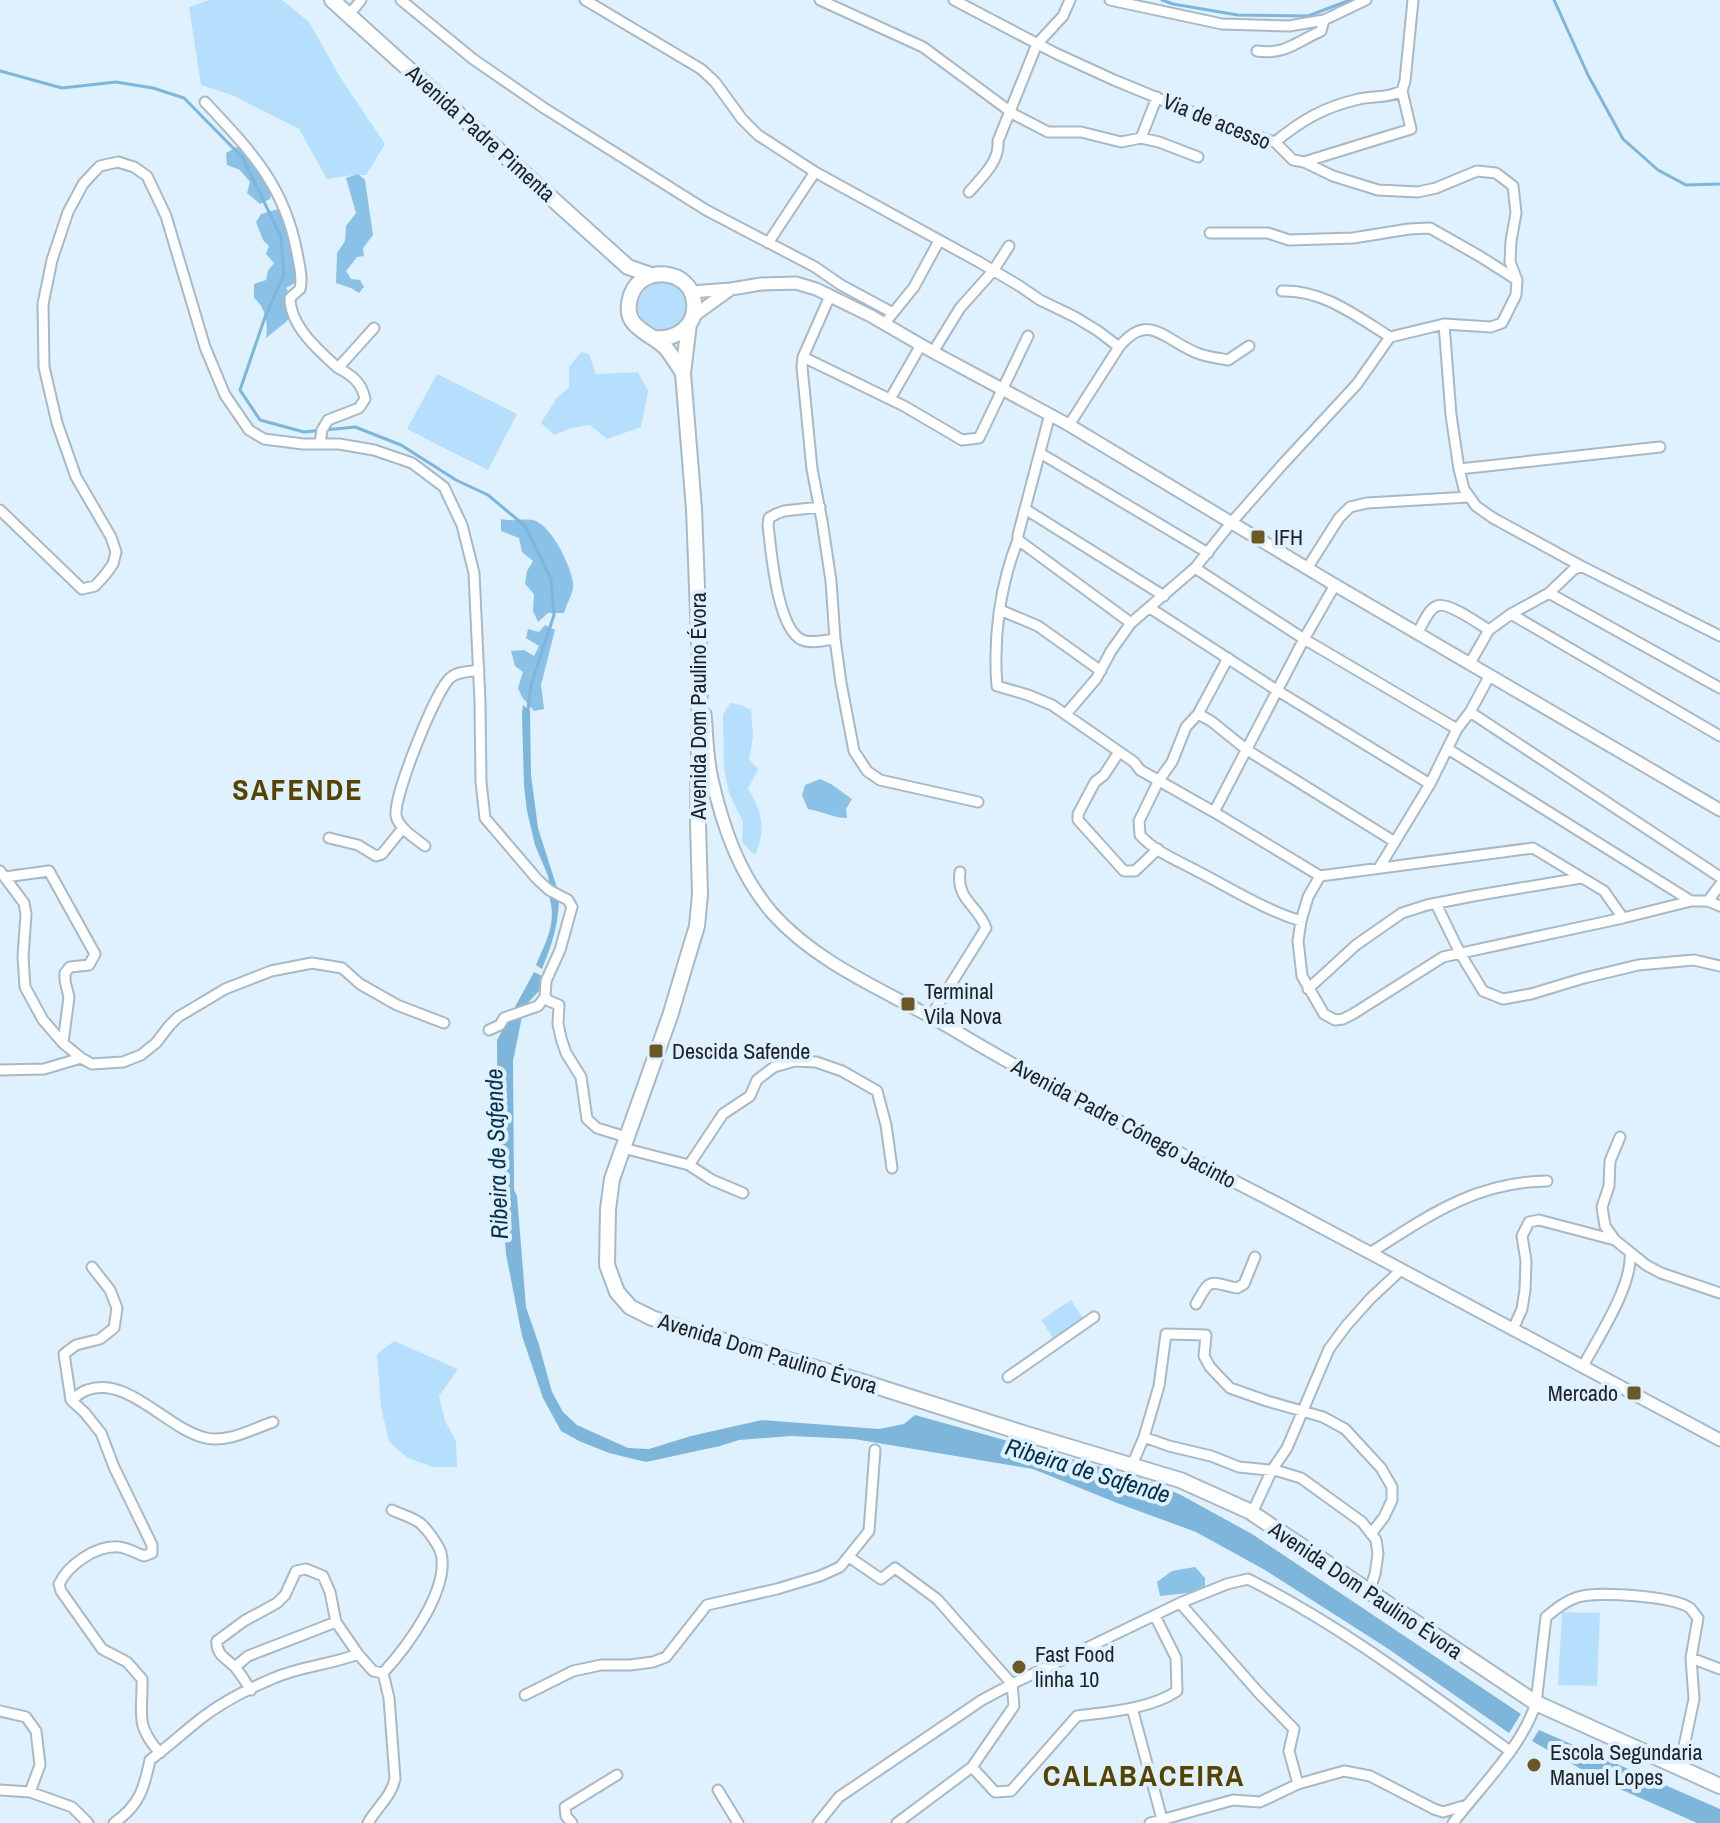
<svg xmlns="http://www.w3.org/2000/svg" width="1720" height="1823" viewBox="0 0 1720 1823" font-family="'Archivo Narrow',sans-serif">
	<style>
		.green { fill: #b6dffd }
		.forest { fill: #8ac1e7 }
		.water { fill: #7eb5da }
		.lines { fill: none; stroke-linecap: round; stroke-linejoin: round }
		.stream { stroke: #7eb5da; stroke-width: 3 }
		.minor-casing { stroke: #a8b9c5; stroke-width: 13 }
		.tertiary-casing { stroke: #a8b9c5; stroke-width: 15 }
		.primary-casing { stroke: #a8b9c5; stroke-width: 18 }
		.minor { stroke: #fff; stroke-width: 9 }
		.tertiary { stroke: #fff; stroke-width: 11 }
		.primary { stroke: #fff; stroke-width: 14 }
		.poi-dot { fill: #6a5826; stroke: #dff1fe; stroke-width: 3 }
		.labels { text-anchor: middle; dominant-baseline: central; stroke-width: 8; stroke-linejoin: round; paint-order: stroke }
		.street-label { font-size: 22px; fill: #1c2327; stroke: #dff1fe }
		.poi-label { font-size: 22px; fill: #1c2327; stroke: #dff1fe; text-anchor: start }
		.water-label { font-size: 24px; font-style: italic; fill: #04324c; stroke: #dff1fe }
		.district-label { font-size: 30px; font-weight: bold; letter-spacing: 2px; fill: #574300; stroke: #dff1fe }
	</style>
	<rect width="100%" height="100%" fill="#dff1fe"/>
	<!-- green -->
	<path class="green" d="M209,0H282L309,22L340,77L385,144L366,175H354L327,179L299,129L232,95L201,85L189,7Z
		M638 307a25 25 0 1 1 50 0a25 25 0 1 1-50 0Z
		M581,352L589,354L596,374L638,372L648,391L641,427L607,439L590,425L572,428L554,435L541,423L556,399L569,387V367Z
		M437,374L517,414L488,470L407,429Z
		M730,703L741,705L751,710L753,737L749,759L758,769L748,789C763,812 766,830 755,855L742,842L743,822L729,793L724,768L723,715Z
		M1071,1300L1083,1318L1053,1338L1041,1320Z
		M394,1341L458,1369L439,1396L445,1421L456,1441L457,1467H433L408,1458L389,1442L381,1407L377,1354Z
		M1562,1612L1600,1613L1597,1686L1558,1685Z"/>
	<!-- forest -->
	<path class="forest" d="M237,147L244,152L249,161L256,166L262,179L273,185L270,199L260,204L247,193L250,182L240,170L227,165L226,153Z
		M358,174L365,180L373,235L363,248L364,256L357,257L346,271L351,279L360,280L364,287L359,293L351,288L336,283L337,253L345,241L346,226L356,213L346,178Z
		M282,208L293,220L286,232L301,273L295,283L286,288L292,297L294,312L286,322L266,338C268,323 266,308 254,298V284L266,280L268,271L274,263L266,254L269,246L263,240L256,222L261,214Z
		M501,519C512,522 523,518 533,520C551,524 571,566 573,583C575,591 566,604 564,613H548L538,622L533,611L534,594L525,584L527,571L533,561L522,552L519,538L501,531Z
		M545,625L555,630L541,685L544,709L534,711L522,697L518,688L523,672L515,666L511,651L524,650L534,656L539,646L526,638L528,629L539,632Z
		M820,779L831,784L852,799L846,809L847,818C834,818 821,811 808,809L802,795L805,785Z
		M1195,1567L1205,1578V1586L1188,1593L1160,1596L1157,1582L1172,1571Z"/>
	<!-- water -->
	<path class="water" d="M523,705L530,711L531,775L538,828L558,891L550,888L548,876L535,845L527,811L524,786L522,715Z
		M548,893L559,900C558,927 552,944 542,969L536,965C547,939 558,921 548,893Z
		M534,972L544,977L539,991L524,1007L513,1061L514,1190L517,1196L526,1307L539,1345L552,1392L563,1412L577,1425L628,1448L649,1449L691,1436L762,1420L879,1429L904,1424L915,1415L1147,1480L1181,1495L1252,1534L1521,1714L1509,1733L1387,1648L1265,1570L1196,1532L1117,1503L1033,1469L854,1439L791,1436L739,1440L720,1446L646,1462L609,1453L579,1441L561,1431L543,1398L522,1336L506,1254L498,1144L497,1040Z
		M1539,1730L1720,1809V1823H1697L1602,1781L1532,1741Z"/>
	<g class="lines">
		<!-- stream -->
		<path class="stream" d="M1162,0L1173,4L1238,15L1308,16L1350,0
			M1554,0L1588,75L1623,139L1658,170L1686,185L1720,184
			M0,71L62,88L116,82L153,88L184,98L243,158L281,237L284,275L265,317L240,390L260,420L304,432L355,427L401,445L456,480L488,495L525,526L551,579L554,615L531,685L528,710"/>
		<!-- minor casing -->
		<g class="minor-casing">
			<path id="minor" d="M401,0L473,59L544,108L706,210L815,267L841,285L893,313
				M585,0L701,69L715,82L742,119L758,135L815,172L979,262L1018,285L1040,300L1075,317L1098,331L1119,347
				M820,0L923,47L1015,115L1048,132H1081L1121,142L1141,138L1159,142L1198,157
				M954,0L1055,53L1114,80L1233,129L1275,142L1293,160L1304,162L1333,176L1378,190L1418,192L1436,188L1477,171L1496,173L1513,186L1516,213L1511,241L1510,262L1517,280L1516,295L1502,323L1491,327L1444,324L1390,337
				M1110,0L1222,24L1289,26L1324,20
				M349,15L361,0
				M1257,51C1286,55 1296,42 1321,31L1324,20L1366,0
				M205,102C250,150 285,186 297,253C299,264 303,278 300,289L290,298C290,326 319,351 338,368
				M1141,138L1157,97
				M1275,142C1302,120 1324,107 1359,99C1373,96 1389,98 1402,91L1405,81L1413,0
				M1304,162L1411,129L1402,91
				M969,192C982,177 1000,161 998,141L1037,44L1063,16L1070,0
				M1210,233H1268L1289,240L1353,238L1409,229L1430,228L1481,257L1517,280
				M768,243L815,172
				M1282,291C1322,289 1358,317 1390,337
				M830,296L803,357L802,367L812,469L822,521L831,581L835,639L841,683L854,751L867,771L880,780L978,802
				M889,318L914,287L939,241
				M1444,324L1451,415L1459,469L1464,489L1476,506L1493,518L1581,566L1720,636
				M933,352L960,308L993,271L1009,246
				M803,357L904,406L962,440L979,438L1028,336
				M890,399L921,345
				M1050,414L1018,535V540C1000,585 993,637 997,686L1028,695L1052,705L1134,762L1140,770L1214,812
				M1069,425L1119,347C1149,311 1164,340 1197,353C1206,357 1218,358 1228,360L1249,346
				M320,444L322,430L328,420L359,408L365,399C362,383 352,375 338,368L374,328
				M1040,453L1208,553
				M1459,469L1660,447
				M820,507L784,511L776,514L769,518L768,525C771,550 777,629 802,640C811,644 825,640 835,639
				M1025,509L1164,596
				M0,510L82,589L95,586L105,575L113,564L116,552L111,537L76,477L57,423L44,367L43,304L52,260L68,212L83,184L95,171L100,166L118,162L134,167L147,176L166,216L205,347L225,395L249,430L264,439L303,444H339L374,450L412,463L444,487L462,525L474,573L480,702L481,782L485,818L537,879L549,890L568,900L572,907L560,950L546,981L545,997L538,1006L504,1018L500,1025L489,1030
				M1018,540L1131,623
				M1308,567L1339,518L1350,507L1367,503L1469,497
				M1195,568L1304,639L1457,729
				M1335,585L1304,639L1214,812L1320,876L1533,848L1604,891L1623,918L1691,901H1708L1720,885
				M1549,593L1573,570L1581,566
				M1150,608L1278,691L1430,784L1457,729L1470,712L1490,675
				M1000,610L1038,626L1101,671
				M1418,632C1423,624 1428,609 1437,606C1447,601 1479,624 1489,630
				M1228,658L1198,714L1186,727L1172,762L1159,780L1139,821L1140,835C1155,852 1179,861 1199,872C1232,889 1265,910 1301,921
				M1470,663L1489,630L1511,614
				M1720,688L1549,593L1511,614L1720,736
				M1470,712L1720,877
				M1066,714L1096,679L1111,651L1131,623L1195,568L1231,523L1282,465L1357,384L1390,337
				M1198,714L1211,721L1247,750L1395,842
				M1448,749L1691,901
				M1119,752L1104,775L1095,782L1078,814V820L1124,871H1135L1158,849
				M329,838L358,845L376,856L382,854L403,828
				M425,846C415,838 398,828 396,815C394,795 435,692 450,678C457,671 469,672 479,670
				M1379,868L1430,784
				M0,871L24,903L26,914L23,957L25,987L43,1020L63,1043L81,1058L92,1064L123,1062L141,1055L156,1043L169,1026L178,1017L225,989L271,971L312,963L342,968L360,984L397,1005L444,1023
				M1320,876L1308,897L1301,921L1298,941L1302,976L1324,1014L1335,1020L1343,1019L1353,1014L1443,957L1623,918
				M5,877L49,871L95,954L89,965L70,967L65,973V981L69,997L63,1043
				M1708,901L1720,906
				M1436,904L1460,953L1483,991L1503,999L1531,994L1584,978L1638,965L1694,960L1720,966
				M1308,989L1356,945L1402,913L1427,905L1473,896L1581,878
				M545,997L549,1001L559,1005L558,1024L561,1038L566,1053L581,1077L587,1119L597,1128L626,1137
				M931,1016L986,928C978,905 956,900 960,872
				M0,1070L44,1069L81,1058
				M1620,1137L1610,1161L1609,1186L1602,1207L1605,1226L1615,1240L1646,1265L1661,1273L1720,1293
				M623,1148L689,1165L723,1114L750,1096L757,1080L774,1067L795,1061L816,1062L842,1071L877,1091L886,1125L892,1168
				M689,1165L712,1180L743,1193
				M1370,1253C1428,1216 1475,1182 1547,1181
				M92,1267L110,1290L117,1308L114,1328L100,1339L76,1345L64,1354L71,1400L85,1413L101,1433L114,1467L152,1545V1553L144,1556C136,1553 128,1548 119,1547C96,1545 68,1565 59,1584L61,1591L102,1649L127,1662L142,1679C143,1714 134,1724 160,1753
				M1196,1304C1211,1277 1208,1282 1237,1288L1244,1284L1255,1257
				M1513,1329L1522,1309L1525,1290L1526,1261L1522,1236L1529,1222L1539,1220L1615,1240
				M1583,1366C1598,1338 1633,1285 1630,1253
				M1008,1377L1094,1317
				M71,1400C76,1397 81,1392 87,1390C128,1375 168,1430 206,1438C228,1443 252,1429 273,1422
				M1144,1437L1169,1446L1211,1456L1239,1467L1278,1471L1301,1478L1362,1522L1376,1540L1378,1554L1375,1574L1369,1592
				M1132,1465L1144,1437L1159,1386L1166,1334L1206,1335L1204,1356L1210,1367L1230,1388L1267,1401L1323,1417L1345,1429L1381,1468L1392,1487V1500L1384,1517L1371,1534
				M1252,1513L1272,1470L1287,1448L1329,1349L1346,1326L1370,1299L1401,1270
				M849,1557L881,1579L895,1568L937,1599L1012,1684L1014,1706L972,1767
				M1180,1603L1258,1692L1294,1729L1289,1751L1298,1784
				M1691,1658L1720,1669
				M235,1667L248,1656L336,1622
				M251,1690C246,1683 241,1674 235,1667C226,1658 216,1655 217,1641L244,1621L277,1603L285,1595L296,1571L306,1569L323,1576L330,1592L336,1622L358,1654L373,1671L383,1673C406,1648 450,1590 441,1553C438,1544 427,1529 420,1523C412,1517 400,1514 392,1510
				M525,1695L573,1671L601,1665H630L653,1662L666,1657L707,1605L777,1589L820,1576L840,1567L869,1531L875,1450
				M1132,1708L1162,1819
				M0,1711L26,1717L36,1731L40,1765L30,1792L72,1807L88,1823
				M0,1790L30,1792
				M718,1790L738,1823
				M114,1823C140,1805 144,1788 150,1760C169,1746 185,1731 203,1717C224,1701 250,1688 274,1678C301,1666 330,1665 358,1654
				M368,1823C377,1807 391,1797 395,1779L389,1698L383,1673
				M572,1823L566,1816L565,1807L617,1775
				M818,1823L839,1797L982,1700L1012,1684L1180,1603L1227,1584L1248,1579C1342,1626 1425,1690 1510,1751
				M897,1823L972,1767L995,1792L1011,1791L1077,1716C1108,1712 1151,1709 1177,1691L1176,1658L1155,1616
				M1150,1823L1233,1800L1260,1802L1298,1784L1344,1771L1370,1776L1434,1809L1443,1812L1467,1805
				M1453,1823C1481,1786 1522,1747 1536,1703L1546,1617C1556,1609 1565,1601 1578,1597C1597,1591 1673,1596 1690,1608C1692,1610 1696,1616 1698,1618L1691,1658L1694,1699L1683,1751L1676,1767"/>
		</g>
		<!-- tertiary casing -->
		<g class="tertiary-casing">
			<path id="tertiary" d="M691,292L731,289L761,284L796,283L816,289L871,316L933,352L1069,425L1335,585L1720,810
				M692,317L731,289
				M705,714C707,735 707,758 712,779C723,828 740,876 773,914C822,968 892,993 954,1030C1060,1094 1172,1149 1282,1206C1428,1283 1574,1362 1720,1440"/>
		</g>
		<!-- primary casing -->
		<g class="primary-casing">
			<path id="primary" d="M332,0L628,267L651,275
				M689,324L683,373L694,509L700,665L698,824L700,894L697,926L687,959L670,1016L612,1179L608,1209L607,1265L617,1292L630,1307L652,1318L687,1330L863,1382L1023,1433L1180,1480L1249,1511L1536,1703L1720,1786
				M654,338C675,340 697,327 694,302C691,269 642,264 631,295C620,328 649,331 665,347C672,355 677,364 683,373"/>
		</g>
		<!-- minor -->
		<use href="#minor" class="minor"/>
		<!-- tertiary -->
		<use href="#tertiary" class="tertiary"/>
		<!-- primary -->
		<use href="#primary" class="primary"/>
	</g>
	<!-- markers -->
	<g class="poi-dot">
		<rect x="1250" y="529" width="16" height="16" rx="4"/>
		<rect x="900" y="996" width="16" height="16" rx="4"/>
		<rect x="648" y="1043" width="16" height="16" rx="4"/>
		<rect x="1626" y="1385" width="16" height="16" rx="4"/>
		<circle cx="1019" cy="1667" r="8"/>
		<circle cx="1534" cy="1765" r="8"/>
	</g>
	<g class="labels">
		<!-- street labels -->
		<g class="street-label">
			<text transform="translate(1217 121) rotate(22)">Via de acesso</text>
			<text transform="translate(481 133) rotate(42)">Avenida Padre Pimenta</text>
			<text transform="translate(698 706) rotate(-90)">Avenida Dom Paulino Évora</text>
			<text transform="translate(1124 1123) rotate(28)">Avenida Padre Cónego Jacinto</text>
			<text transform="translate(768 1353) rotate(17)">Avenida Dom Paulino Évora</text>
			<text transform="translate(1366 1590) rotate(34)">Avenida Dom Paulino Évora</text>
		</g>
		<!-- poi labels -->
		<g class="poi-label">
			<text x="1274" y="537">IFH</text>
			<text x="924" y="991">Terminal<tspan x="924" dy="25">Vila Nova</tspan></text>
			<text x="672" y="1051">Descida Safende</text>
			<text x="1618" y="1393" text-anchor="end">Mercado</text>
			<text x="1035" y="1654">Fast Food<tspan x="1035" dy="25">linha 10</tspan></text>
			<text x="1550" y="1752">Escola Segundaria<tspan x="1550" dy="25">Manuel Lopes</tspan></text>
		</g>
		<!-- water labels -->
		<g class="water-label">
			<text transform="translate(496 1154) rotate(-92)">Ribeira de Safende</text>
			<text transform="translate(1088 1470) rotate(17)">Ribeira de Safende</text>
		</g>
		<!-- district labels -->
		<g class="district-label">
			<text x="298" y="789">SAFENDE</text>
			<text x="1144" y="1775">CALABACEIRA</text>
		</g>
	</g>
</svg>
